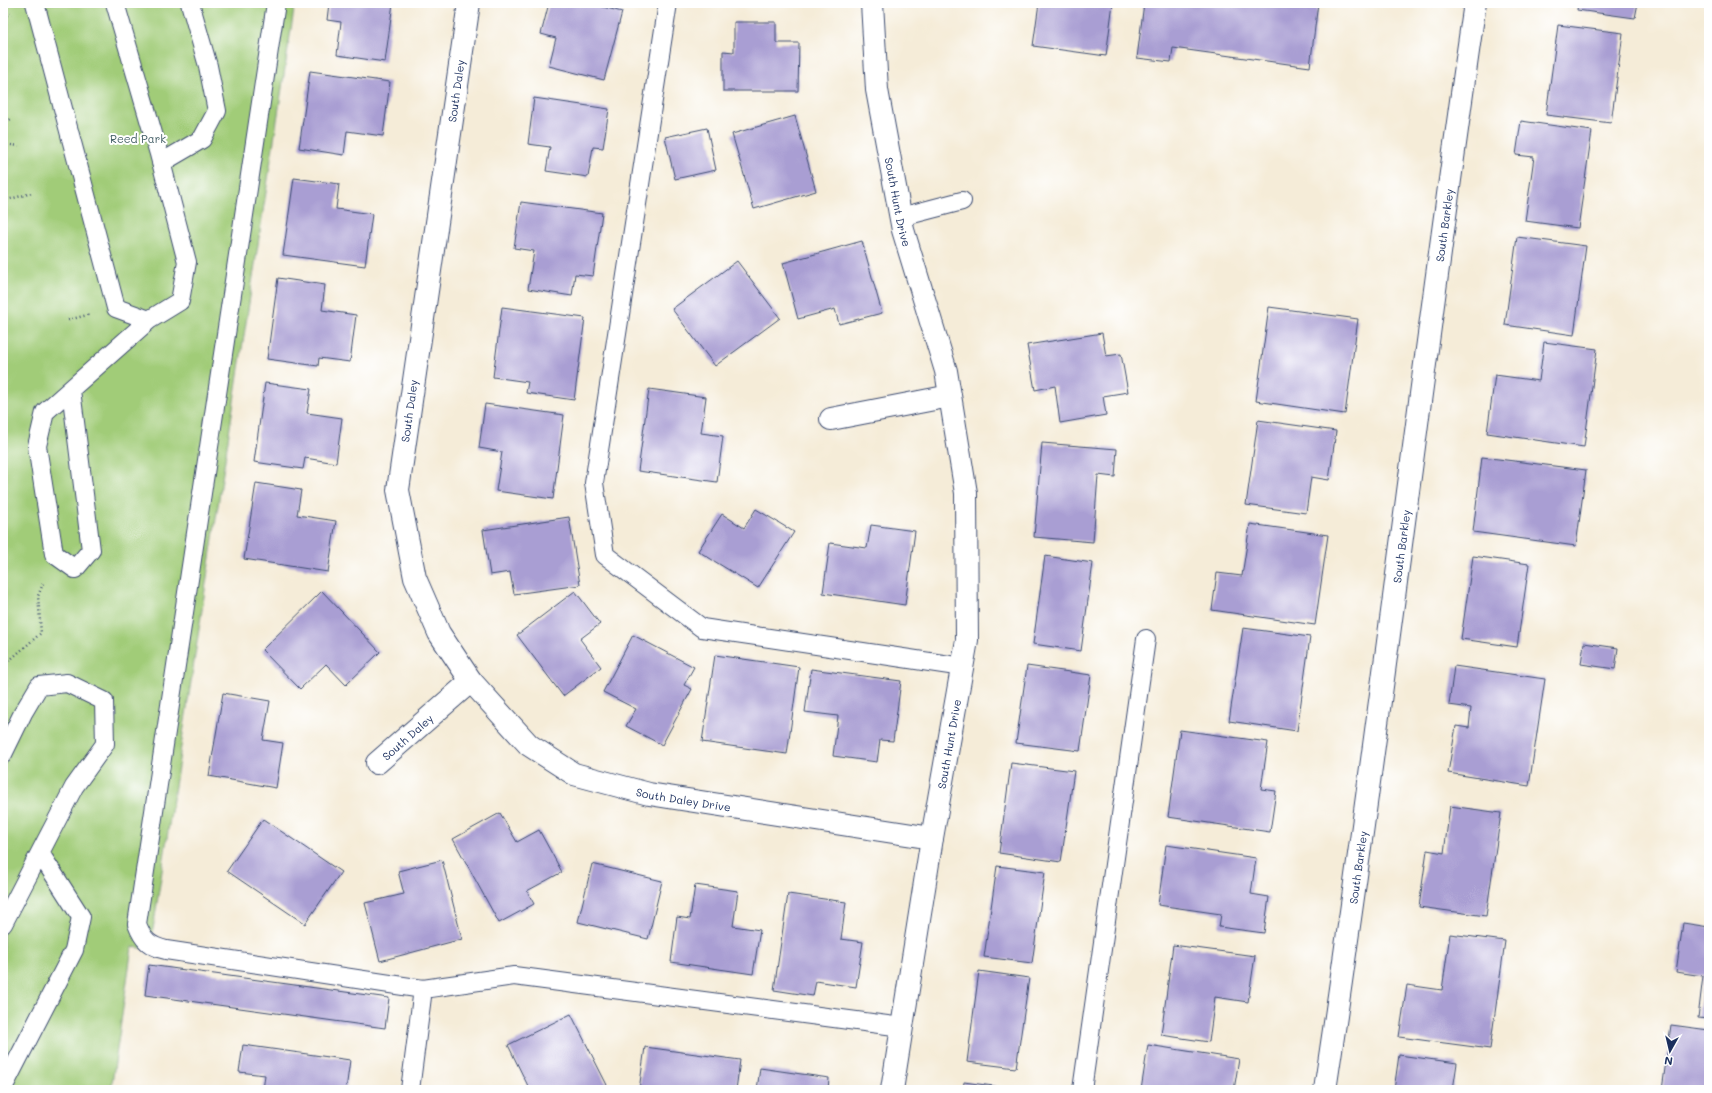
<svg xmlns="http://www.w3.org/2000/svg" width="1712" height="1093" viewBox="0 0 1712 1093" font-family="Mali,sans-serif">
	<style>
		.green { fill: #a1cc78; stroke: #5e7e6b }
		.building { fill: #a99ed3 }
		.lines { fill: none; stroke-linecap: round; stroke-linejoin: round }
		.lane-casing { stroke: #3c4b70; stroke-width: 20 }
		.street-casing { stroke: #3c4b70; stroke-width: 24 }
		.path { stroke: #3c4b70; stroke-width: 2.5; stroke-dasharray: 1 3; stroke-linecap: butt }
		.lane { stroke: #fff; stroke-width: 18 }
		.street { stroke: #fff; stroke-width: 22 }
		.labels { text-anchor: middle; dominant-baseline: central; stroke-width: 4; stroke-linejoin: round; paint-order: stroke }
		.street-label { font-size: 11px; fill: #1b2f5e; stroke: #fff }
		.park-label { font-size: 11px; fill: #435e66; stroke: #fff }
	</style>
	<rect width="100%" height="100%" fill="#fff"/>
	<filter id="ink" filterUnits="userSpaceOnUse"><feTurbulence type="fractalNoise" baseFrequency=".025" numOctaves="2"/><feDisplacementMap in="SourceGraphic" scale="8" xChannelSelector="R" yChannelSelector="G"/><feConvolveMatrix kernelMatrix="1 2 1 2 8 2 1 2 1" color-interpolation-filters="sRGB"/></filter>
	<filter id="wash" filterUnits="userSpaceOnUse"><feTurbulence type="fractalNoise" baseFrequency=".012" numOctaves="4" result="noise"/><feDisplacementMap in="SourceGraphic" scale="16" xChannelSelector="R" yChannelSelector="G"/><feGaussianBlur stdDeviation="0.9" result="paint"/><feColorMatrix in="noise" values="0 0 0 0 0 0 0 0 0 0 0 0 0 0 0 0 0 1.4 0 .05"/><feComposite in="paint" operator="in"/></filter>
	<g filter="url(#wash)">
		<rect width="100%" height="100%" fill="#f5ecd8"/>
		<!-- green -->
		<path class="green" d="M3,3H295L150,949L132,947L111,1090H3Z"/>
		<g id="blocks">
			<!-- building -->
			<path class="building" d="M329,3H393L385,62L337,55L341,22L327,20Z
				M549,3H588L622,12L604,80L549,66L556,38L541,34Z
				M1039,3H1113L1106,56L1033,46Z
				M1144,3H1318L1310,67L1173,48L1171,62L1137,58Z
				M1578,3H1638L1635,18L1577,10Z
				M734,22H776V43H799L798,91H723V51L734,52Z
				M1558,25L1623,33L1611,123L1546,115Z
				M310,71L390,82L383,136L347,131L344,155L299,148Z
				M534,98L609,109L603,148L593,147L588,177L546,171L550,147L528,144Z
				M795,116L816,191L754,209L732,134Z
				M1521,121L1592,131L1578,228L1525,221L1534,157L1516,155Z
				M707,128L716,170L675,179L665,137Z
				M294,178L339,184L336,209L372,214L365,266L283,255Z
				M521,202L602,213L593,276L575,274L572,296L528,289L534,251L514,248Z
				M1517,237L1586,246L1574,335L1505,325Z
				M862,241L882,313L839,324L835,309L798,319L783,263Z
				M737,261L780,318L715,366L672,309Z
				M278,278L325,285L322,310L356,315L350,362L319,358L318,366L267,359Z
				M502,307L585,318L574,400L526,393L528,382L493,377Z
				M1269,307L1358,319L1345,414L1256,401Z
				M1102,333L1106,356L1121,354L1128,392L1103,396L1106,415L1060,423L1055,386L1035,390L1027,345Z
				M1544,342L1597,349L1584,447L1487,433L1495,375L1539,381Z
				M265,383L311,389L307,413L342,418L336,463L305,458L303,469L254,462Z
				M649,389L706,397L701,433L723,436L717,482L638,471Z
				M485,404L564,415L553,499L496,491L502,452L479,448Z
				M1258,420L1336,431L1329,480L1311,477L1306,513L1246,505Z
				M1042,443L1117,449L1115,477L1098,475L1093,542L1034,537Z
				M1482,457L1586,470L1576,546L1473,532Z
				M256,483L301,490L297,515L336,521L328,572L244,559Z
				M756,509L794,532L758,588L698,551L722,514L744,528Z
				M569,517L580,585L514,594L510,572L490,575L483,530Z
				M1250,524L1328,535L1315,625L1212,610L1217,573L1242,576Z
				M871,525L915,531L905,605L823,593L830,543L867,548Z
				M1045,556L1093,563L1081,651L1033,644Z
				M1473,556L1529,564L1517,647L1461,639Z
				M322,591L380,652L346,685L326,664L300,689L262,650Z
				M575,591L600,624L580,639L601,667L563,696L517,635Z
				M1243,628L1310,637L1297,731L1229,721Z
				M633,635L694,667L684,685L692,689L662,745L626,726L636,709L603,692Z
				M1584,643L1618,648L1615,669L1581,664Z
				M715,655L799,667L787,754L702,742Z
				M1027,666L1091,675L1080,751L1016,743Z
				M1454,666L1545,679L1529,786L1448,773L1456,726L1469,728L1471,708L1449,705Z
				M811,669L901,681L893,741L880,740L877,762L833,756L838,716L805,712Z
				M223,693L270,701L263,740L283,743L276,788L209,776Z
				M1180,730L1268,742L1261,789L1276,791L1270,832L1168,817Z
				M1011,763L1074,771L1061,862L999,853Z
				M1450,806L1501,813L1486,916L1419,907L1427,850L1444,853Z
				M500,813L517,842L539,830L562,872L527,891L534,904L499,923L453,839Z
				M263,819L341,872L305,924L227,871Z
				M1166,845L1256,858L1251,894L1269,897L1264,933L1219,927L1221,914L1158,905Z
				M442,860L462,939L380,961L365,903L404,894L398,871Z
				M592,864L662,881L648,939L578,922Z
				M997,866L1045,872L1032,963L984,957Z
				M695,885L738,891L733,926L760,930L753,974L671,962L677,917L690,919Z
				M788,894L846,902L841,939L863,942L856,987L816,981L813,996L774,990Z
				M1683,923L1709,927V1019L1698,1018L1703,976L1676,972Z
				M1450,934L1505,941L1490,1049L1399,1037L1407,985L1442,990Z
				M1173,945L1255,956L1248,1002L1215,997L1209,1042L1161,1035Z
				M149,965L389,998L385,1028L145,995Z
				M979,971L1029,978L1016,1068L967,1062Z
				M571,1014L607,1085L597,1090H530L508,1045Z
				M1671,1025L1709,1030V1090H1662Z
				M243,1045L350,1060L346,1090H263L265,1075L239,1072Z
				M1148,1045L1239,1059L1234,1090H1141Z
				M645,1047L740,1060L736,1090H639Z
				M1399,1055L1457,1063L1453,1090H1394Z
				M760,1068L829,1078L828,1090H757Z
				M964,1082L1015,1089V1090H963Z"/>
		</g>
	</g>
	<g filter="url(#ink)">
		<use href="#blocks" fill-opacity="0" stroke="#3c4b70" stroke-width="1"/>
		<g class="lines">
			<!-- lane casing -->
			<g class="lane-casing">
				<path id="lane" d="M35,3L116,308L149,320L180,301L187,262L159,154L115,3
					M276,3L137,924C143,940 149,946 166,950L423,989L514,976L902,1027
					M668,3L594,483L605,555L702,628L963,667
					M161,163L202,139L217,111L208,66L190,3
					M901,217L962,201
					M71,390L91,550L75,569L54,554L37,446L45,412L149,320
					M3,754L23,713L39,686L67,683L104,701L105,744L74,787L3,924
					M3,1088L74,950L81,917L40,853
					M410,1090L423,989
					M1082,1090L1146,639"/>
			</g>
			<!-- street casing -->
			<g class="street-casing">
				<g id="street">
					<path id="s1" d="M469,3L398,490L415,578L439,633L471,681L529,745L574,774L649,794L932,838"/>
					<path id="s2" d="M872,3L877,90L903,230L946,371L966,493L967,640L932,838L892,1090"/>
					<path d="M831,419L950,396"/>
					<path id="s3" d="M377,763L471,681"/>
					<path id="s4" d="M1325,1090C1380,728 1422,365 1475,3"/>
				</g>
			</g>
			<!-- path -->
			<path class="path" d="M3,16L11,14
				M3,124L11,119
				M3,144L19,146
				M3,201L32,193
				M68,320L91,314
				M3,666L41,633L38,596L44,581"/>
			<!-- lane -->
			<use href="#lane" class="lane"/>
			<!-- street -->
			<use href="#street" class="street"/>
		</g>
	</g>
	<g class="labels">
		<!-- street labels -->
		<g class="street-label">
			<text transform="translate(456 91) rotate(-82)">South Daley</text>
			<text stroke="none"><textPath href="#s2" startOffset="201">South Hunt Drive</textPath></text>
			<text stroke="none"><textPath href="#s4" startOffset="873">South Barkley</textPath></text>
			<text transform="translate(409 411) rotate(-82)">South Daley</text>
			<text stroke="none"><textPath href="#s4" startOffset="549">South Barkley</textPath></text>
			<text stroke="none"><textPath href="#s3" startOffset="40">South Daley</textPath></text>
			<text transform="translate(949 744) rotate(-80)">South Hunt Drive</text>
			<text stroke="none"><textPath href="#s1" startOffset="952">South Daley Drive</textPath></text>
			<text stroke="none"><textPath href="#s4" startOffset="225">South Barkley</textPath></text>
		</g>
		<!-- park labels -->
		<g class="park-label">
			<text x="138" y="138">Reed Park</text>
		</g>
	</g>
	<!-- margin -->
	<rect width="1712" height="1093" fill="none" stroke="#fff" stroke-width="16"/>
	<!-- north arrow -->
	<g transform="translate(1670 1051) rotate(188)" stroke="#ffffff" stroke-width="3" paint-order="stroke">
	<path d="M0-3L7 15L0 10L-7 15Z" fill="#1b2f5e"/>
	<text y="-6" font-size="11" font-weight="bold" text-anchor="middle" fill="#1b2f5e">N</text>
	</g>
</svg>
